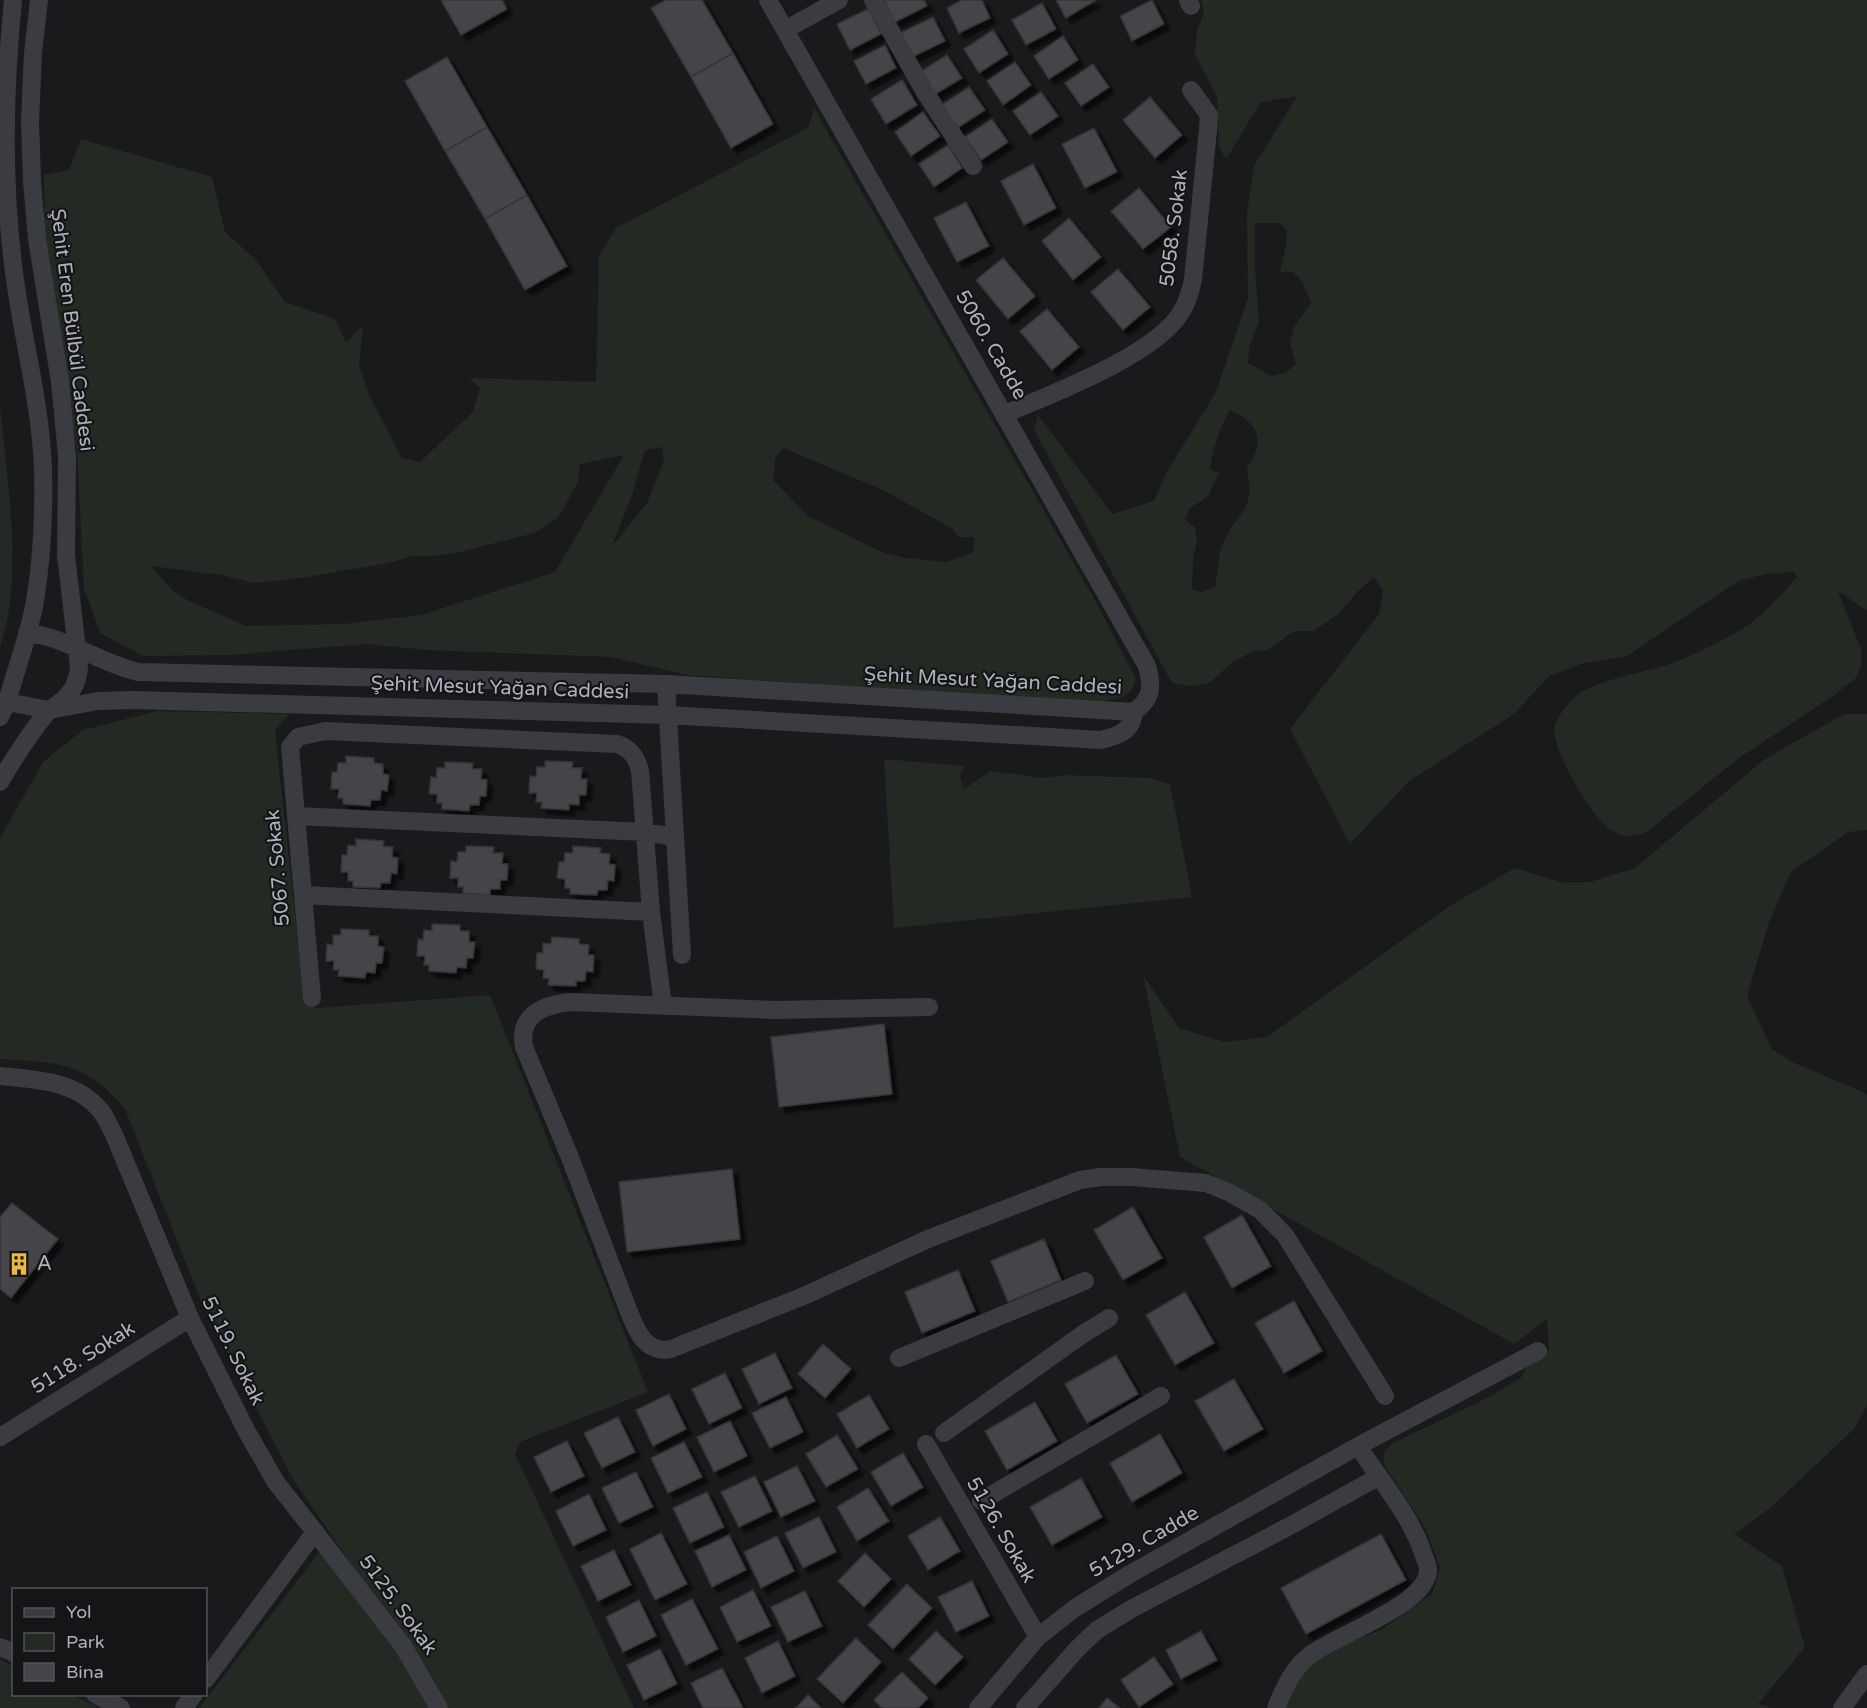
<svg xmlns="http://www.w3.org/2000/svg" width="1867" height="1708" viewBox="0 0 1867 1708" font-family="'Varela Round',sans-serif">
	<style>
		.green { fill: #222a23; fill-rule: evenodd }
		.building { fill: #444549; stroke: #343438; stroke-width: 1.5; filter: url(#shadow) }
		.lines { fill: none; stroke-linecap: round; stroke-linejoin: round }
		.minor { stroke: #3b3c41; stroke-width: 18 }
		.labels { text-anchor: middle; dominant-baseline: central; stroke-width: 4.5; stroke-linejoin: round; paint-order: stroke }
		.street-label { font-size: 20px; fill: #adb1bb; stroke: #151517 }
		.poi-label { font-size: 20px; fill: #adb1bb; stroke: #151517; text-anchor: start }
	</style>
	<defs>
		<filter id="shadow"><feDropShadow dx="5.5" dy="5.5" stdDeviation="1.5" flood-color="#0009"/></filter>
	</defs>
	<rect width="100%" height="100%" fill="#1a1a1c"/>
	<!-- green -->
	<path class="green" d="M1201,0H1867V611L1838,591L1861,649V666L1856,678L1833,696L1739,758L1648,831C1637,837 1626,838 1614,832C1593,822 1555,754 1554,731C1554,721 1565,707 1572,700C1589,680 1645,673 1670,664C1694,655 1732,637 1752,622C1769,609 1783,593 1797,577L1793,572L1766,574L1738,581L1627,656L1584,663L1549,676L1514,714L1409,781L1350,844L1290,729L1379,614L1383,591L1374,577L1357,592L1339,614L1313,631H1294L1268,650L1252,652L1233,662L1209,683L1188,686L1172,683L1034,430L1038,415L1112,514L1154,501L1166,473L1216,392L1248,298L1247,213L1254,166L1297,96L1261,102L1226,159L1219,147L1217,96L1195,55L1197,32L1204,11ZM1255,223H1279L1287,230V241L1280,272H1293L1303,283L1311,303L1294,327L1290,344L1296,364L1285,373L1272,376L1248,363L1249,347L1259,322L1255,269ZM1230,410C1259,423 1266,441 1247,468C1255,513 1240,507 1224,541C1218,552 1218,574 1215,587L1202,592L1192,589L1193,558L1197,542L1195,527L1185,520L1189,509L1208,496L1219,473L1210,469C1213,447 1219,429 1230,410Z
		M814,108L1096,602L1135,677C1136,710 1076,701 1055,701L688,675L610,657L426,650L367,644L230,655L143,656L100,633L84,588L77,450L45,246L44,175L69,170L81,139L212,177L225,232L256,260L285,302L335,319L346,343L363,325L359,366L371,399L402,458L420,462L473,412L480,388L469,378L596,382L599,256L616,228L808,128ZM662,447L664,460L647,503L612,546L632,495L645,450ZM783,448L881,489L953,529L958,537H974L973,552L946,562L907,558L884,553L808,516L773,480L775,459ZM624,455L555,572L421,615L343,624L246,626L189,601L173,591L151,566L221,575L254,583L301,578L389,563L413,556H432L456,553L535,533L558,518L578,482L580,464Z
		M0,407C7,478 24,579 0,647Z
		M157,711L289,714L275,731L304,997L315,1008L490,995L648,1392L520,1442L515,1454L634,1708H449L424,1664L370,1591L294,1481L201,1301L125,1109C86,1062 58,1062 0,1059V838L43,762L83,730Z
		M1844,714H1867V830L1848,832L1791,872L1769,922L1747,996L1772,1049L1794,1063L1863,1092L1867,1096V1405L1854,1429L1769,1509L1734,1534L1782,1566L1805,1647L1758,1704L1772,1708H1281L1283,1700L1317,1654L1381,1630L1432,1594L1440,1568L1426,1529L1385,1466L1383,1454L1391,1444L1487,1398L1521,1378L1527,1366L1549,1350L1547,1319L1514,1344L1180,1157L1143,975L1179,1028L1225,1042L1267,1037L1451,905L1515,868L1564,883L1590,882L1635,868L1765,759Z
		M884,759L964,766L960,777L964,789L991,771L1044,778L1064,775L1150,778L1170,784L1192,897L894,928Z
		M321,1550L403,1658L428,1708H199Z
		M0,1659L13,1666L14,1694L72,1695L100,1708H0Z"/>
	<!-- building -->
	<path class="building" d="M441,0H502L507,9L461,35Z
		M666,0H702L733,53L691,77L651,8Z
		M884,0H924L927,6L895,22Z
		M962,0H982L990,18L959,33L947,8Z
		M1056,0H1096L1066,18Z
		M1152,0L1164,24L1132,41L1120,16Z
		M1042,3L1056,29L1026,45L1012,20Z
		M868,9L881,34L850,50L837,24Z
		M933,17L945,41L912,57L900,33Z
		M993,30L1008,54L979,73L964,49Z
		M1063,36L1078,60L1049,79L1034,56Z
		M885,45L896,68L866,84L854,61Z
		M733,53L773,124L731,148L691,77Z
		M947,55L962,78L932,96L918,73Z
		M447,57L487,127L445,151L405,81Z
		M1015,62L1031,85L1003,105L987,81Z
		M1093,64L1109,87L1081,106L1065,83Z
		M902,80L917,105L886,124L871,99Z
		M969,87L985,110L956,129L940,106Z
		M1041,92L1058,116L1030,135L1013,111Z
		M1150,97L1182,135L1155,158L1123,120Z
		M923,112L940,136L911,156L895,132Z
		M992,119L1008,142L981,160L965,137Z
		M487,127L527,195L485,219L445,151Z
		M1094,128L1117,172L1085,188L1062,144Z
		M948,145L962,168L934,187L919,164Z
		M1033,164L1056,208L1024,225L1001,181Z
		M1139,188L1171,227L1143,249L1111,211Z
		M527,195L567,266L525,290L485,219Z
		M966,202L989,246L957,262L934,218Z
		M1069,218L1101,257L1073,280L1042,241Z
		M1003,258L1035,296L1008,319L976,280Z
		M1118,269L1150,307L1123,330L1091,292Z
		M1047,309L1079,347L1052,370L1020,331Z
		M346,756L374,758V763L383,764V774L389,775L387,791L381,790L380,800H371L370,806L343,804V798H338L339,789H331L332,772H337L338,763H346Z
		M545,761L573,762L572,768H582L581,779H587L586,795H579V805L569,804V810L541,808L542,802H536L537,793H529L530,776L536,777L537,767H545Z
		M445,762L473,763L472,769H482L481,779L487,780L486,796H480L479,805H470L469,811L442,809V803H437V794H429L431,777L436,778L437,768H445Z
		M356,839L384,841L383,846L393,847L392,857L398,858L397,874L391,873L390,883H381L380,888L353,887V881H348V872H341L342,855H347L348,845L356,846Z
		M466,846L494,847L493,853H503L502,864H508L507,880H500V889H490V895L463,893V887H458V878H450L451,861L457,862L458,852H466Z
		M573,846L601,848L600,853L610,854L609,864L615,865L614,881L608,880L607,890H598L597,895L570,894V888H565V879L557,878L559,862H564L565,853H573Z
		M432,924L460,925V931H469V942H475L473,958H467L466,968L457,967L456,973L429,971V965H424L425,956H417L418,939L423,940L424,930L432,931Z
		M341,929L369,930V936H378V946L384,947L382,963H376L375,973L366,972L365,978L338,976L339,970H333L334,961H326L327,944L333,945V935H341Z
		M552,937L579,939V944L589,945L588,955H594L593,972L586,971L585,981H576V986L548,985L549,979L543,978L544,970L536,969L537,953H543V943L551,944Z
		M884,1024L892,1094L779,1107L771,1037Z
		M732,1169L740,1239L627,1252L619,1182Z
		M12,1203L58,1239L11,1298L0,1289V1217Z
		M1133,1207L1162,1258L1123,1280L1094,1230Z
		M1242,1215L1271,1266L1232,1288L1204,1237Z
		M1044,1239L1061,1280L1008,1302L991,1261Z
		M958,1270L975,1311L922,1333L905,1292Z
		M1185,1292L1214,1343L1175,1365L1146,1315Z
		M1294,1301L1322,1351L1284,1373L1255,1323Z
		M823,1344L851,1369L825,1398L798,1374Z
		M775,1353L792,1388L759,1404L742,1369Z
		M1116,1355L1138,1394L1087,1423L1065,1384Z
		M725,1373L742,1408L709,1424L692,1389Z
		M1234,1379L1263,1429L1224,1451L1195,1401Z
		M669,1394L686,1429L653,1446L636,1410Z
		M869,1395L889,1429L857,1448L837,1414Z
		M786,1397L803,1432L770,1448L752,1413Z
		M1035,1402L1057,1441L1007,1470L985,1431Z
		M618,1417L635,1452L602,1468L584,1433Z
		M730,1421L747,1456L714,1472L697,1437Z
		M1160,1434L1182,1473L1132,1502L1110,1463Z
		M837,1435L858,1469L826,1487L806,1454Z
		M567,1441L584,1476L551,1492L534,1457Z
		M684,1442L702,1477L668,1493L651,1458Z
		M903,1453L923,1487L891,1506L871,1472Z
		M797,1466L815,1501L781,1517L764,1482Z
		M636,1472L653,1507L619,1523L602,1488Z
		M755,1476L772,1511L739,1527L721,1492Z
		M1081,1478L1102,1517L1052,1545L1030,1507Z
		M868,1488L889,1521L857,1541L837,1507Z
		M707,1492L724,1527L690,1543L673,1508Z
		M589,1494L606,1530L573,1546L556,1511Z
		M819,1517L836,1552L803,1568L785,1533Z
		M940,1517L960,1551L928,1570L908,1536Z
		M661,1533L687,1584L655,1600L630,1549Z
		M1381,1534L1406,1580L1306,1634L1281,1588Z
		M729,1535L746,1570L712,1587L695,1551Z
		M777,1536L794,1571L761,1588L744,1552Z
		M614,1550L631,1585L598,1601L581,1566Z
		M865,1553L891,1579L864,1607L838,1581Z
		M972,1581L989,1616L956,1632L938,1597Z
		M907,1584L932,1608L893,1649L868,1625Z
		M753,1590L771,1626L737,1642L720,1607Z
		M805,1591L822,1626L788,1642L771,1607Z
		M692,1599L718,1649L686,1665L661,1615Z
		M639,1600L656,1636L623,1652L606,1617Z
		M936,1631L963,1657L935,1685L909,1659Z
		M1201,1631L1217,1660L1181,1679L1166,1650Z
		M856,1638L881,1662L843,1703L817,1679Z
		M778,1641L795,1676L762,1693L745,1658Z
		M660,1649L677,1684L644,1700L627,1665Z
		M1154,1657L1173,1684L1139,1707L1121,1680Z
		M722,1668L743,1708H703L691,1683Z
		M902,1672L928,1698L918,1708H882L874,1700Z
		M808,1695L821,1708H796Z
		M1107,1698L1120,1708H1099Z"/>
	<g class="lines">
		<!-- minor -->
		<path class="minor" d="M768,0L1147,666C1153,688 1152,698 1134,712
			M873,0L925,92L973,166
			M1188,0L1191,6
			M785,30L839,0
			M1005,414C1051,394 1153,356 1180,314C1187,304 1190,293 1193,280L1208,130L1209,115L1191,90
			M27,633C67,637 99,663 138,672L666,684L1134,712
			M666,684L682,955
			M7,702L49,710L98,701L134,700L668,715L1101,740C1117,736 1132,732 1134,712
			M0,717L7,702C16,669 29,635 35,601C42,559 44,513 43,470C41,403 22,338 14,272C2,181 4,91 13,0
			M0,782C14,758 28,736 45,715C50,708 57,705 63,700C74,691 78,680 79,667L66,555L67,456L60,382L37,239L32,181L30,121L33,53L39,0
			M296,816L645,832L675,837
			M303,895L651,912
			M312,998L290,747L298,737L325,731L617,744C630,748 637,758 640,771L651,912L663,1006
			M929,1007L776,1010L570,1002C543,1005 518,1015 524,1047L569,1155L629,1312C637,1332 646,1354 671,1349L806,1295L928,1239L1080,1180L1101,1177H1132L1206,1183L1228,1192L1260,1210L1285,1235L1385,1396
			M0,1076C37,1080 76,1080 101,1111C106,1117 109,1126 113,1132L190,1318L246,1430L275,1481L315,1532L206,1679
			M899,1358L1085,1281
			M944,1433L1083,1334L1109,1318
			M0,1437L190,1318
			M926,1444L1038,1637
			M981,1501L1161,1396
			M315,1532L403,1646L439,1708
			M0,1647L14,1653
			M95,1694L121,1708
			M184,1708L194,1694
			M978,1708L1038,1637L1075,1608L1130,1574L1358,1446L1538,1351
			M1025,1708L1077,1649L1097,1630L1133,1608L1286,1528L1378,1477
			M1276,1708C1284,1688 1293,1668 1310,1655C1336,1635 1430,1604 1428,1569C1428,1565 1425,1559 1424,1556C1411,1515 1381,1482 1358,1446
			M1842,1708L1867,1674"/>
	</g>
	<!-- icons -->
	<defs>
		<g id="building-bare" transform="scale(1.8)"><path d="M-4-6H4V6H1V3H-1V6H-4ZM-2.5-4.3h1.7v1.8h-1.7ZM.8-4.3h1.7v1.8H.8ZM-2.5-1h1.7V.8h-1.7ZM.8-1h1.7V.8H.8Z" fill="#eab944" stroke="#151517" stroke-width="2.5" paint-order="stroke"/></g>
	</defs>
	<g fill-rule="evenodd">
		<use href="#building-bare" x="19" y="1264"/>
	</g>
	<g class="labels">
		<!-- street labels -->
		<g class="street-label">
			<text transform="translate(1174 228) rotate(-83)">5058. Sokak</text>
			<text transform="translate(72 330) rotate(83)">Şehit Eren Bülbül Caddesi</text>
			<text transform="translate(991 345) rotate(60)">5060. Cadde</text>
			<text transform="translate(993 681) rotate(3)">Şehit Mesut Yağan Caddesi</text>
			<text transform="translate(500 688) rotate(2)">Şehit Mesut Yağan Caddesi</text>
			<text transform="translate(278 868) rotate(-95)">5067. Sokak</text>
			<text transform="translate(233 1351) rotate(64)">5119. Sokak</text>
			<text transform="translate(83 1358) rotate(-32)">5118. Sokak</text>
			<text transform="translate(1001 1530) rotate(60)">5126. Sokak</text>
			<text transform="translate(1144 1542) rotate(-30)">5129. Cadde</text>
			<text transform="translate(398 1605) rotate(54)">5125. Sokak</text>
		</g>
		<!-- poi labels -->
		<g class="poi-label">
			<text x="37" y="1264">A</text>
		</g>
	</g>
	<!-- legend -->
	<rect x="12" y="1588" width="195" height="108" fill="#151517" stroke="#525359" stroke-width="1.5"/>
	<rect x="24" y="1608" width="30" height="9" fill="#3b3c41" stroke="#525359" stroke-width="1.5"/>
	<text x="66" y="1618" font-size="18" fill="#adb1bb">Yol</text>
	<rect x="24" y="1633" width="30" height="18" fill="#222a23" stroke="#525359" stroke-width="1.5"/>
	<text x="66" y="1648" font-size="18" fill="#adb1bb">Park</text>
	<rect x="24" y="1663" width="30" height="18" fill="#444549" stroke="#525359" stroke-width="1.5"/>
	<text x="66" y="1678" font-size="18" fill="#adb1bb">Bina</text>
</svg>
